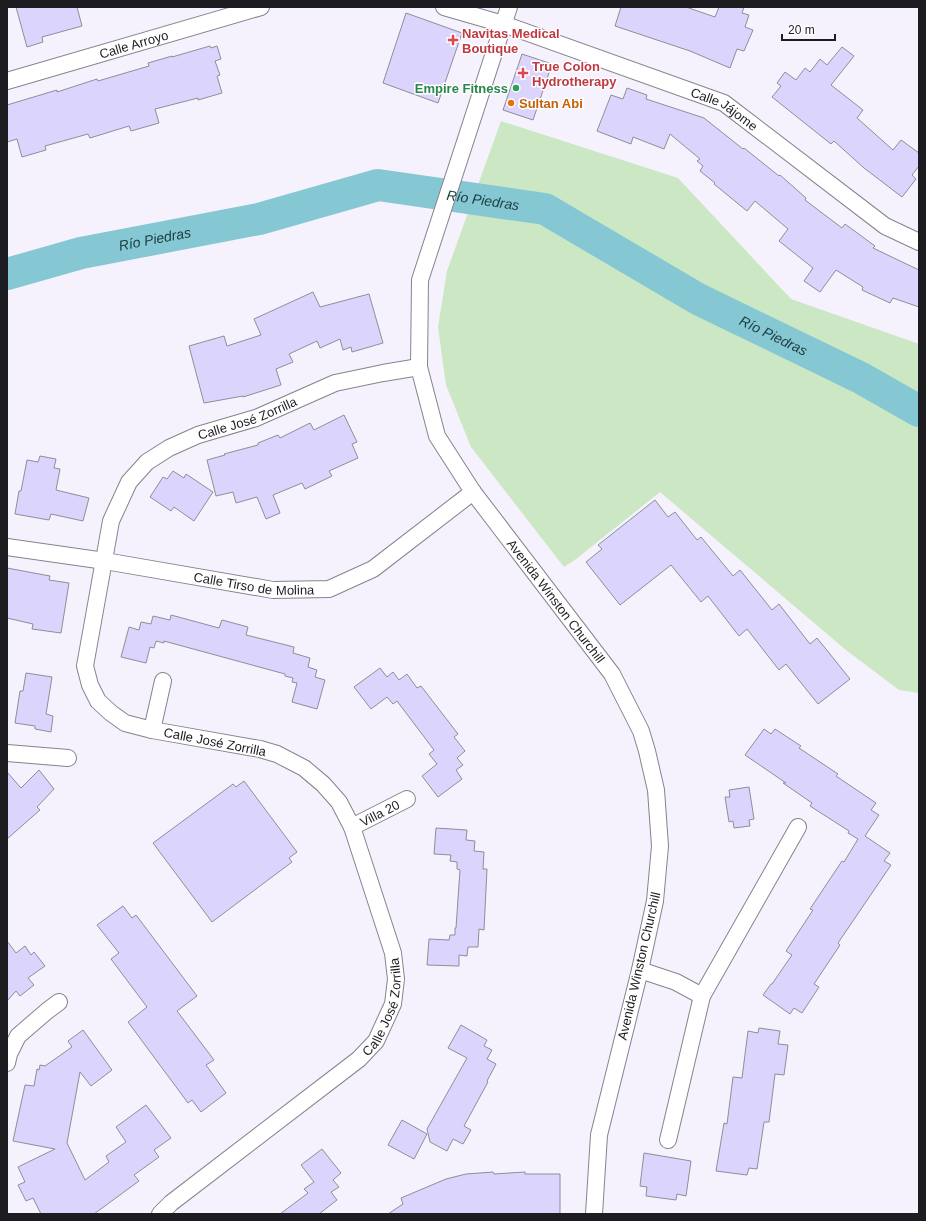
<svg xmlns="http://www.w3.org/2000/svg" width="926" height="1221" viewBox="0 0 926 1221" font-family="Arial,sans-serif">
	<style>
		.green { fill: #cbe7c4 }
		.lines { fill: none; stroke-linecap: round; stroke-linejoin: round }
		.river { stroke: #85c8d3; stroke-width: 32 }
		.building { fill: #dbd4fc; stroke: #8f8e98 }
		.minor-casing { stroke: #87838e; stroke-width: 18 }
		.minor { stroke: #fff; stroke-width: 16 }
		.health-dot { fill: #e0444e; stroke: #fff; stroke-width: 1.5 }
		.leisure-dot { fill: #2e9e5b; stroke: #fff; stroke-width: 1.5 }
		.food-dot { fill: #e8710a; stroke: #fff; stroke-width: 1.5 }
		.labels { text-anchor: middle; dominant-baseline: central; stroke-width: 3; stroke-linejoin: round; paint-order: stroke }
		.health-label { font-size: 13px; font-weight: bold; fill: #be3a42; stroke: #fff; text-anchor: start }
		.street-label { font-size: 13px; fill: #1d1c20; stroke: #fff }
		.leisure-label { font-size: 13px; font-weight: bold; fill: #27864d; stroke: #fff; text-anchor: end }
		.food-label { font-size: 13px; font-weight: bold; fill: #c56008; stroke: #fff; text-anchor: start }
		.water-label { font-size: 14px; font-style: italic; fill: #1a3b40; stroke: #fff }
	</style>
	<rect width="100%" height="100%" fill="#f5f1fd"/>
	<!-- green -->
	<path class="green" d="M501,121L678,178L791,299L919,344V693L899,690L846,650L660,492L576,559L564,567L471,447L446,385L438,327L447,271Z"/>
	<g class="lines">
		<!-- river -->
		<path class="river" id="s1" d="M7,274L81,253L259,219L378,185L545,209L698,299L861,378L919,411"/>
	</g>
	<!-- building -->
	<path class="building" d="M16,7H77L82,26L42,37L43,42L27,47Z
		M621,7H686L715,17L719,7H744L742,13L749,15L745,27L753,30L744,51L737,49L730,68L690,51L615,26Z
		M406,13L462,33L438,103L383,83Z
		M210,46L211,48L217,46L221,59L215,61L220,75L217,76L222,93L198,100V98L155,109L159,123L131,131L129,126L90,138L88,134L45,146L46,150L22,157L17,139L7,142V105L57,90V92L97,79L98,81L149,66L148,63L172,56V57Z
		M842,47L854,56L831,85L863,110L857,118L893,150L901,140L919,153V166L912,175L916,179L902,197L864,168L834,141L831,144L772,97L781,86L777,83L785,72L796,80L805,68L810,72L820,59L827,65Z
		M522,54L552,64L533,120L503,110Z
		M627,88L647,95L646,99L704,118L743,149L744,148L779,176L780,175L806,198L805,200L842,228L845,224L875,246L873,248L919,270V307L893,298L890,303L862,290L863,287L836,270L820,292L804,281L813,268L779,241L788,229L755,201L747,211L714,184L715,183L700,171L703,166L697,161L700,159L670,134L664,149L633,137L631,144L597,131L611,95L623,99Z
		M313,292L320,307L369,294L383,343L352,352L351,347L343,350L340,339L320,348L317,341L289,354L293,362L276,369L281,385L243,397V396L204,403L189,346L224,336L227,346L261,335L254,319Z
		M344,415L357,442L352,444L358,458L329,471L332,476L305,489L302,483L273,495L280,513L266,519L257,497L236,503L233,492L216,496L207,460L225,455L224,454L258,445V443L278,435L280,438L310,423L314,430Z
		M40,456L56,459L54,468L60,469L56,490L89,498L83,521L51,514L49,520L15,514L19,491H21L27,460L38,462Z
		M173,471L184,478L186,474L213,492L194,521L174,507L171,511L150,497L163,477L167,479Z
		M655,500L668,517L675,512L697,540L701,537L733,576L740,570L772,610L779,604L810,644L817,638L850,679L818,704L786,664L779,670L747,629L739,636L708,596L701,602L671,565L620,605L586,562L602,549L598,545Z
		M7,568L50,576L49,580L69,583L61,633L32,629L33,624L7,618Z
		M171,615L219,628L222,620L248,627L246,635L294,647L293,653L310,658L308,667L317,670L315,677L325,680L317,709L292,702L297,683L292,682L293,678L285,676V674L164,641V643L156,641L154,648L150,647L146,663L121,657L129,627L139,630L141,622L151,624L153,616L170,620Z
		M380,668L387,677L393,672L399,680L407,674L417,688L421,686L458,734L454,737L465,751L457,758L463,765L456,770L462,779L438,797L422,776L437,764L429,754L434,750L397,701L393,704L387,697L371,709L354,687Z
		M26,673L52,677L46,714L53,716L51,732L35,729V726L15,723L20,691H23Z
		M764,729L771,734L775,729L801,746L799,748L838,774L836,776L876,803L871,810L879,815L865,836L890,853L884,861L891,865L838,943L840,945L814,984L819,987L802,1013L794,1008L790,1014L763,995L771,984H772L792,955L786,951L813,910L810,909L842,861L844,862L858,839L848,833L849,831L810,806L812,803L783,783H786L745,755Z
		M39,770L54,789L37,807L40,810L7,839V772L21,788Z
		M244,781L297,852L289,858L292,862L212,922L153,843L233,784L236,787Z
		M749,787L754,819L749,820L750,826L734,828L733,821L729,822L725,797H730L729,790Z
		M436,828L467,830L466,840L475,841L474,851L484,852L483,869H487L484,930L479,929L478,947H468L467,956L459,955V966L427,965L429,939L449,940L450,935H455V928H456L460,870L457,869V862L450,861L451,855L434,854Z
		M123,906L132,918L136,915L197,996L177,1011L214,1060L206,1065L226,1093L201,1112L192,1100L188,1103L128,1022L147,1007L111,959L119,953L97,925Z
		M7,941L16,953L25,946L31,955L34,952L45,966L28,978L34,985L20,996L16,991L7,1001Z
		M461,1025L487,1040L484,1046L492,1050L487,1059L496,1064L487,1081L488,1082L464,1126L471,1130L463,1144L453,1139L447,1151L430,1142L427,1129L467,1058L448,1048Z
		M759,1028L780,1031L778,1044L788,1045L784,1075L775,1074L769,1122H764L757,1169L749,1168L747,1175L716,1171L724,1123L727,1124L733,1077L742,1078L748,1031L758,1033Z
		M83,1030L112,1070L91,1086L80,1072L67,1143L85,1180L109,1162L106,1156L126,1142L116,1127L146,1105L171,1138L154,1150L159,1157L134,1175L139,1181L94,1214H41L33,1198L26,1201L18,1185L25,1182L18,1167L55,1149L13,1141L25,1085L34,1086L37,1069L39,1070L40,1065L45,1066L72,1047L68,1041Z
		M402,1120L427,1134L414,1159L388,1145Z
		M322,1149L341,1173L333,1180L339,1187L331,1192L337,1200L319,1214H280L308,1193L304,1189L314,1182L301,1165Z
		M644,1153L691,1161L686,1196L677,1194L676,1200L646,1196L647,1187L640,1186Z
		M493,1172L494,1174L525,1172V1174H560V1214H388L403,1204L401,1198L446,1179L466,1174Z"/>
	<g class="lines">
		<!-- minor casing -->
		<g class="minor-casing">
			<g id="minor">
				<path id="s2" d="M444,7L503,24L724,103L885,226L919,242"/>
				<path id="s3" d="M509,7L420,280L419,367L437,436L473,492L612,674L641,731L647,751L656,790L660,846L655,901L640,970L599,1135L594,1214"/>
				<path id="s4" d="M7,81L261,7"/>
				<path id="s5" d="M7,547L105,561L273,590L329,589L373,569L473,492"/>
				<path d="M152,730L163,681"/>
				<path d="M7,753L68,758"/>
				<path id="s6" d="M352,827L407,799"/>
				<path d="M640,970L676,982L702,996"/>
				<path d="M7,1063L9,1054L18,1036L47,1011L59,1002"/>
				<path d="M668,1140L702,996L798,827"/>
				<path id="s7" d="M160,1214L171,1203L359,1059L376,1041L393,1004L396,979L393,953L352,827L339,802L323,784L304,768L277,754L260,749L152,730L125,723L111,713L98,701L90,685L85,666L111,521L129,482L147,462L169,448L198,435L256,418L335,383L383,373L419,367"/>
			</g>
		</g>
		<!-- minor -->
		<use href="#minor" class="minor"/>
	</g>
	<!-- markers -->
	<g class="health-dot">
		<path d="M451 34h4v4h4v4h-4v4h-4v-4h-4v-4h4z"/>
		<path d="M521 67h4v4h4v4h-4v4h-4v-4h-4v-4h4z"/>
	</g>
	<circle class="leisure-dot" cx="516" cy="88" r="4"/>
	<circle class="food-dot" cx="511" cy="103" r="4"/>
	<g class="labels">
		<!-- health labels -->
		<g class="health-label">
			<text x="462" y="33">Navitas Medical<tspan x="462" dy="15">Boutique</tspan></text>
			<text x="532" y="66">True Colon<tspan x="532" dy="15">Hydrotherapy</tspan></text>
		</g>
		<!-- street labels -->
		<g class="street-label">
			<text stroke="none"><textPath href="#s4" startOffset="132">Calle Arroyo</textPath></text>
			<text stroke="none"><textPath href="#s2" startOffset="299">Calle Jájome</textPath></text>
			<text stroke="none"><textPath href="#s7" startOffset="1164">Calle José Zorrilla</textPath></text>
			<text stroke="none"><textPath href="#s5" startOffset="250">Calle Tirso de Molina</textPath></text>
			<text stroke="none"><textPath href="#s3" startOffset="649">Avenida Winston Churchill</textPath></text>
			<text transform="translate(215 742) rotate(11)">Calle José Zorrilla</text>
			<text stroke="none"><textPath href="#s6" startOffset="31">Villa 20</textPath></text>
			<text transform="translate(639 966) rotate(-77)">Avenida Winston Churchill</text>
			<text stroke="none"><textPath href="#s7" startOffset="312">Calle José Zorrilla</textPath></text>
		</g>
		<!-- leisure labels -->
		<g class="leisure-label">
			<text x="508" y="88">Empire Fitness</text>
		</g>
		<!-- food labels -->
		<g class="food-label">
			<text x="519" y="103">Sultan Abi</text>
		</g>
		<!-- water labels -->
		<g class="water-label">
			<text stroke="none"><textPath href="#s1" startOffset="488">Río Piedras</textPath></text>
			<text stroke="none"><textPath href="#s1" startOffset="152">Río Piedras</textPath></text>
			<text stroke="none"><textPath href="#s1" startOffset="812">Río Piedras</textPath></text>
		</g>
	</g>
	<!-- border -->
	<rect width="926" height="1221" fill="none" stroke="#1d1c20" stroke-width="16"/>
	<!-- scale -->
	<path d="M782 34v6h53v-6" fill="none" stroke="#1d1c20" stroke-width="2"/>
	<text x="788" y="34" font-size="12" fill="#1d1c20" stroke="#ffffff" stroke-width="3" paint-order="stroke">20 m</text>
</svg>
